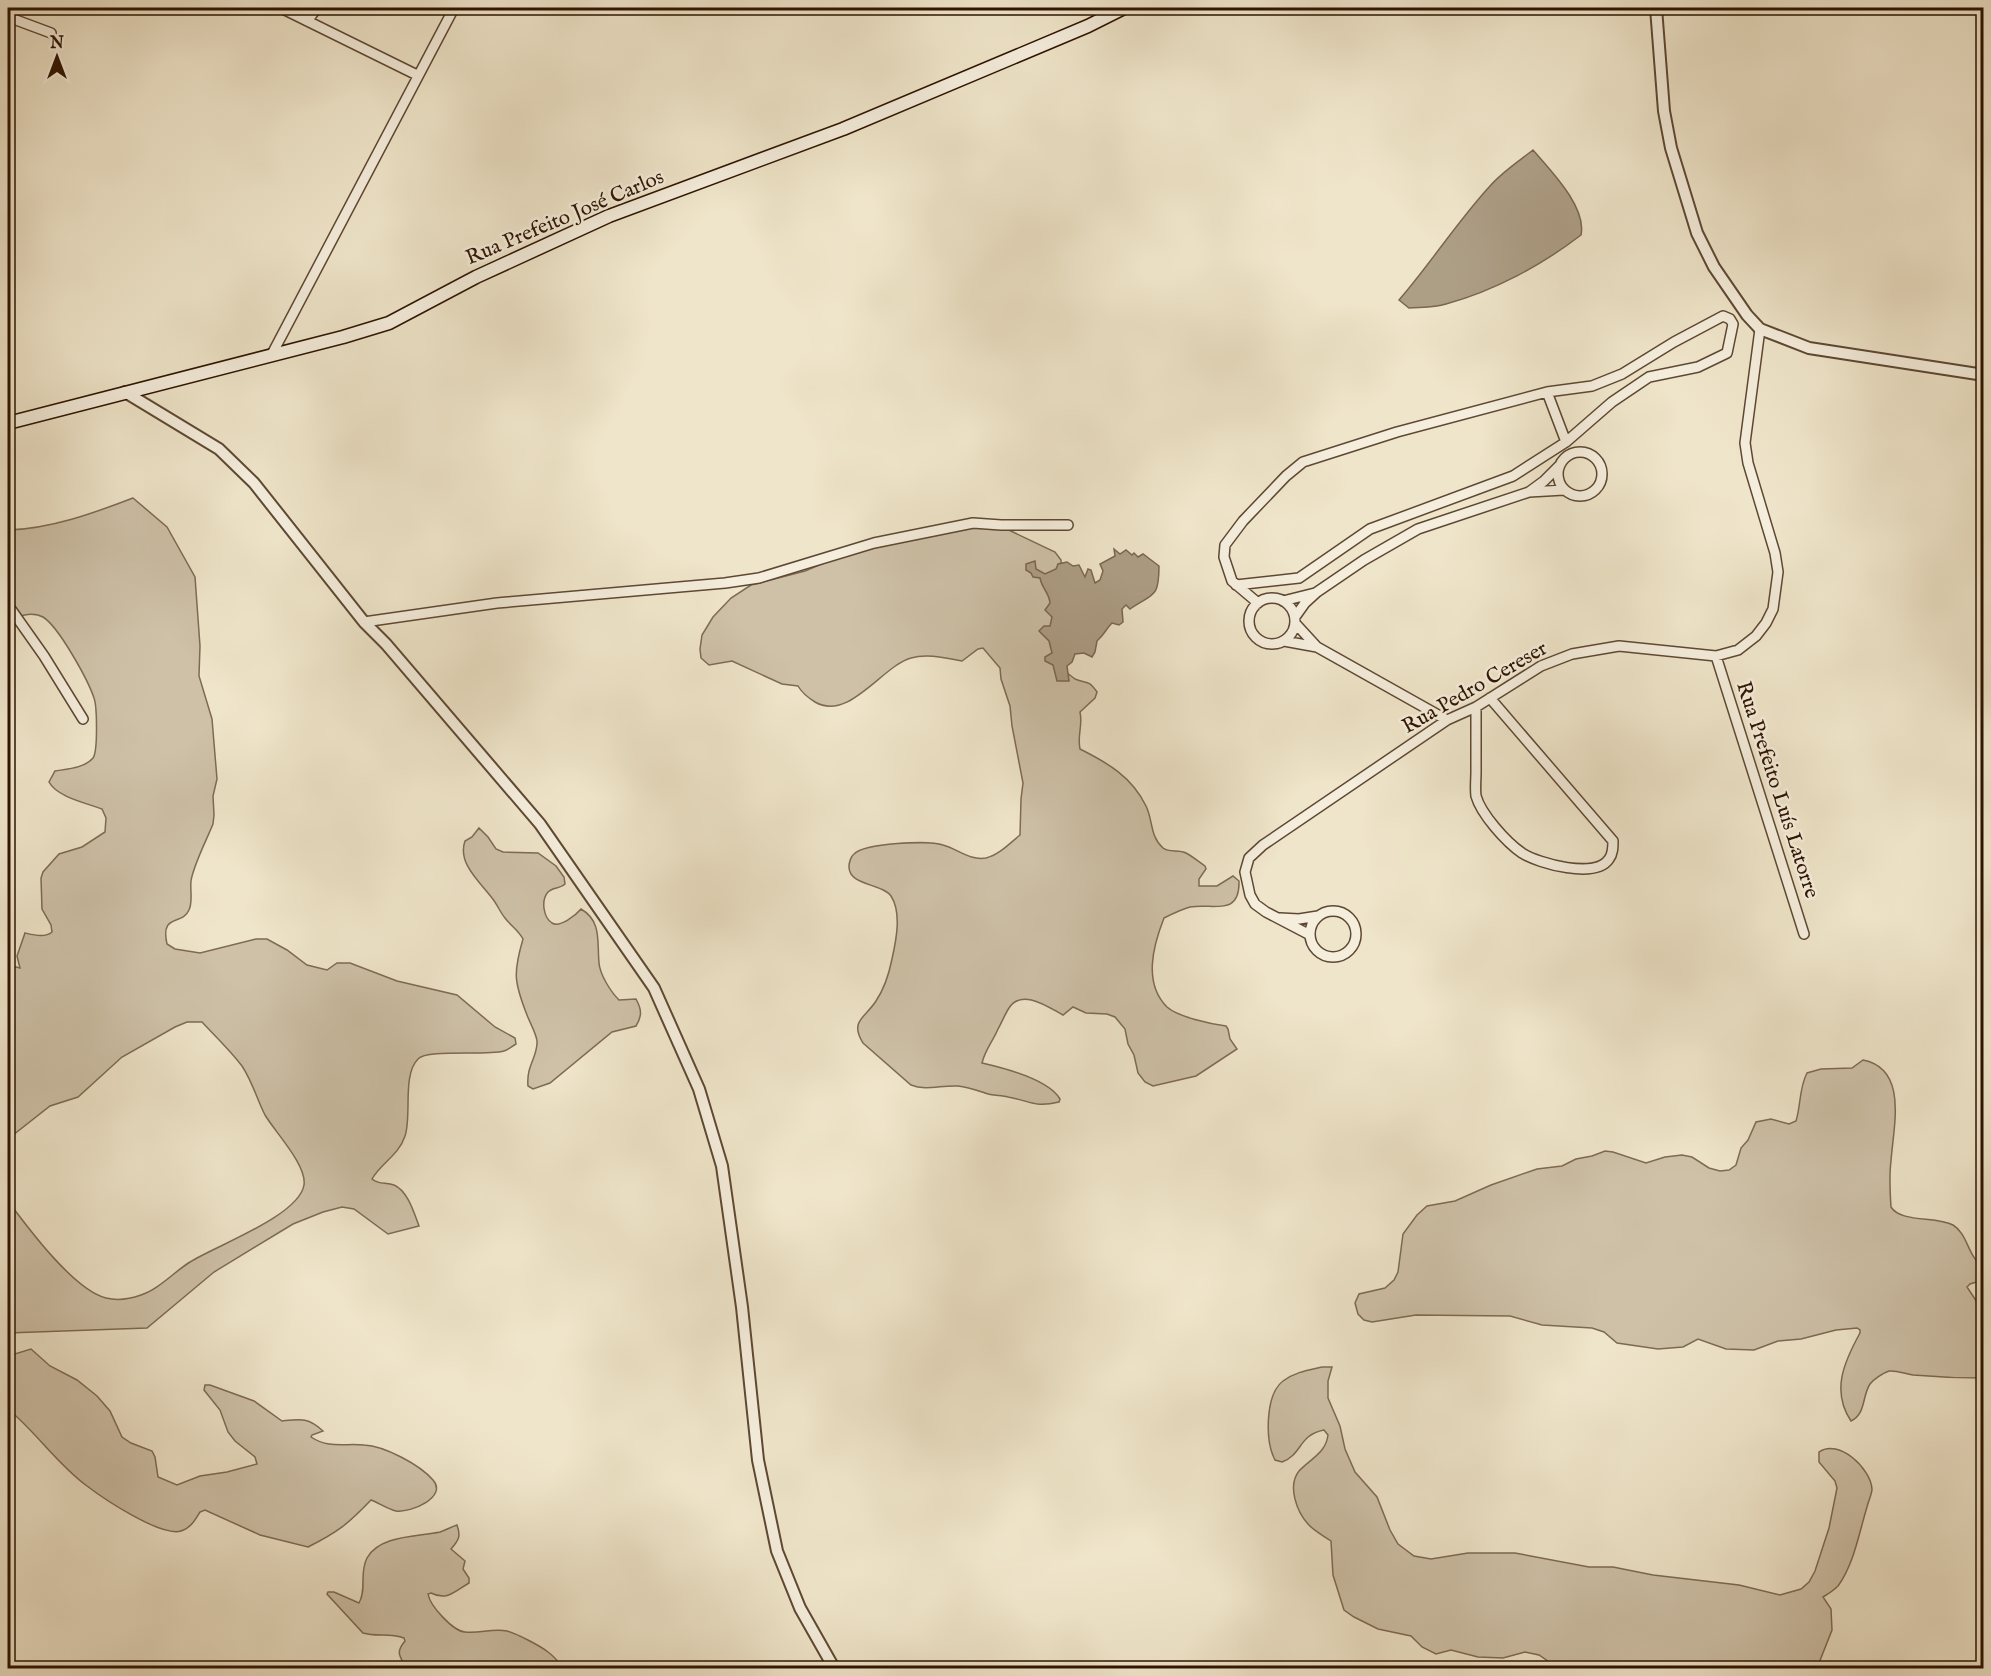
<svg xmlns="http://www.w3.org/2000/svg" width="1991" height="1676" viewBox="0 0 1991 1676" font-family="'IM FELL English',serif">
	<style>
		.green { fill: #cec1a8; stroke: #7e6a54; stroke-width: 1.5 }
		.water { fill: #ad9e86; stroke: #7a6651; stroke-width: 1.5 }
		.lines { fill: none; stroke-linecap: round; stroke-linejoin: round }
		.minor-casing { stroke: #5e4833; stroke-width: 12 }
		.tertiary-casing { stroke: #5e4833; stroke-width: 14 }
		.secondary-casing { stroke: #2d1301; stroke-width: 15 }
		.minor { stroke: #f5eedd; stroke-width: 9 }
		.tertiary { stroke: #f5eedd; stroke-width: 10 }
		.secondary { stroke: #f5eedd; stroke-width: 12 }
		.labels { text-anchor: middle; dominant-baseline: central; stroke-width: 5; stroke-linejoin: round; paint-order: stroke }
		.street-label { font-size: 21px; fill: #2d1301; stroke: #f5eedd }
	</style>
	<rect width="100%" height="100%" fill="#efe5ca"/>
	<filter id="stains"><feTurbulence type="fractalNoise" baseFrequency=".00333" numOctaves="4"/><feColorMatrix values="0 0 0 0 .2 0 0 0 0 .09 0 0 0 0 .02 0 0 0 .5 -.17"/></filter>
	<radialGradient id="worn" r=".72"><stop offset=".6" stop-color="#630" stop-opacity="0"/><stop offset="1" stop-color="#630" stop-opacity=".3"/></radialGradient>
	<!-- green -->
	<path class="green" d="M133,498L167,527L195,577L200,646L199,676L212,719L217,779L213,796L214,815L213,824C207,839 193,866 191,881C190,890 193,902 189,910C182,926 160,913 167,944L175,949L200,953L256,939H267L287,950L307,965L327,970L337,963H350L397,981L457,995L495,1027L515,1038L516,1044C512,1046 508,1050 504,1051C486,1056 427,1049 418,1059C402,1075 412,1116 405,1136C399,1155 381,1163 372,1179C379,1185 386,1182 394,1185C408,1191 414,1213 419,1226L388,1234L354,1209L342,1207L323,1212L293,1224L214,1272L147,1328L8,1333V1201C28,1228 74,1290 106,1298C118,1301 130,1299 141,1295C159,1289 174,1272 190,1262C215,1246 299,1216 304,1185C307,1165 275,1132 265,1115C257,1099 252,1081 242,1066C230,1050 215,1036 202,1022H187L175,1027L122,1057L78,1097L50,1106L8,1139V965L20,968L17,956L25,933C34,935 45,938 52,932L51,925L42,909L41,878L43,872L59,854L82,847L105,832L106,818L102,809C86,803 57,797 49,782L55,771C67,769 85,768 93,758C98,751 97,706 94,698C88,680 59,627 43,617C33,611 19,616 8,619V530C50,529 94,513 133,498Z
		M994,523L1055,552L1061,560L1062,669C1066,672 1071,676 1075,679C1087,684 1088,679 1097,692L1095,698L1080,712C1083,726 1077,735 1080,749C1108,763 1132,777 1146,806C1153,820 1150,837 1163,848C1169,853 1179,849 1186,853C1192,856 1199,862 1205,866L1206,869L1199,879V886H1217L1233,876L1239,881C1240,917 1213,903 1190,907C1182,909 1172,914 1164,918C1153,946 1143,983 1167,1007C1178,1017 1211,1024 1226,1026L1228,1029L1230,1039L1237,1049L1196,1076L1153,1086L1145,1082L1138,1073L1134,1055L1128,1044L1125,1029L1115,1017L1107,1014L1086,1013L1073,1007L1063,1015C1048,1007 1022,988 1009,1008C1005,1014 1002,1022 998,1029C993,1041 985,1050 982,1063C1004,1068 1048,1079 1060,1099L1059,1102C1034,1108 1031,1101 1008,1097C1001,1095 992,1096 985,1093C976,1090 968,1087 958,1086C941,1085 926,1091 911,1085L863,1043C849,1021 866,1017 876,1001C884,989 889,974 892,959C896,941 902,913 891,896C882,883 848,886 849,866C849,863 851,856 854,854C865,843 929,840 943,845C958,849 970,861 986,858C999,855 1010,843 1020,835L1021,799L1023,783L1012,726L1010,706L1001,679L1000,668L983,648L978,649L962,661C946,658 927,653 911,658C882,666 849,722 815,702C807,697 802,693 798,686L782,684L732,661L709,665L701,658L700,649L702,635L713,617L731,598L751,585L805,571L850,552Z
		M479,828L488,837L496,849L503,852L538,853L556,866L564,877L565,884C560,889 553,887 548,892C541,900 543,917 552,923C560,928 576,915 581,909C602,921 597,942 599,963C600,975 611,992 619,1000L636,999C642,1010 642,1016 636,1026L612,1032L550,1083L533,1089L528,1086C526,1065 538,1057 537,1041C536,1033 530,1023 527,1015C514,982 513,973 523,939C518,930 511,926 505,918C500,912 497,904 492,898C480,882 457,863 465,841L472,837Z
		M1863,1060C1909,1069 1893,1128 1891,1161C1889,1176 1890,1192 1891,1207C1901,1223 1936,1216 1953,1225C1968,1234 1968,1258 1983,1266V1280L1970,1284L1967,1287L1983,1311V1378C1960,1378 1936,1377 1913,1375C1905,1374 1897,1370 1889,1371C1883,1373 1874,1379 1870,1384C1862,1396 1866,1414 1851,1421C1831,1391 1844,1362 1860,1333V1330L1857,1328L1836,1330L1801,1339L1778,1341L1754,1350L1726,1349L1698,1339L1683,1347L1658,1349L1617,1343L1604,1332L1592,1328L1542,1325L1510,1316L1416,1315L1372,1322L1364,1320L1358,1314L1355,1303L1359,1294L1385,1288L1394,1280L1398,1272L1403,1234L1417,1215L1427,1206L1455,1201L1491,1185L1537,1169L1562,1166L1576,1159L1592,1156L1605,1151L1613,1152L1646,1163L1665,1157L1682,1155L1692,1157L1709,1168L1720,1171L1729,1170L1736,1165L1741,1148L1748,1140L1756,1122L1771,1119L1789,1124L1796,1121C1801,1105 1799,1088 1807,1073L1821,1069L1852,1068Z
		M31,1349L50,1366L77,1380L97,1396L110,1411L122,1437L131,1443L152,1451L155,1457L158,1477L177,1485L200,1476L227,1472L257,1464L255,1457L235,1441L228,1432L220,1410L204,1390L205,1385H210L254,1401L282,1421C300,1419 308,1417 323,1431L312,1435L311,1437C329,1449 345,1443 364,1445C385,1446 420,1465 433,1480C448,1497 411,1513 396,1511C388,1509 379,1503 371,1500C348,1524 338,1532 308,1547L260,1535L205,1510L200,1512C195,1520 191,1528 181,1531C161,1537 104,1499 87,1486C58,1465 36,1432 8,1409V1356Z
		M1322,1367H1332L1328,1381V1398L1340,1426L1345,1449L1355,1472L1377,1497L1390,1530L1398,1544L1414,1556L1431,1559L1468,1553H1515L1589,1567H1613L1653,1575L1739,1585L1780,1595L1801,1589L1809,1582L1815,1571L1829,1528L1837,1488L1835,1481L1819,1462V1452C1839,1438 1871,1469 1872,1489C1872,1494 1868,1502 1867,1507C1859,1533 1854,1564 1838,1586C1834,1590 1828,1594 1823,1597L1831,1609L1832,1630L1817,1668H1558L1539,1655L1525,1652L1503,1658L1478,1657L1451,1650L1436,1654L1422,1647L1411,1636L1378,1629L1354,1617L1344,1610L1333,1575L1331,1541C1324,1536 1314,1531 1308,1524C1297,1512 1287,1486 1299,1471C1310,1459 1326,1453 1328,1435L1324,1430C1298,1435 1303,1454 1282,1462L1275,1460C1265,1441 1265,1395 1283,1381C1295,1372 1309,1370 1322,1367Z
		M457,1525C461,1536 459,1540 451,1549L465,1561L463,1569L469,1578V1583C454,1592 447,1601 431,1593L428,1594C430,1606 453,1631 465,1632C479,1634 492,1628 507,1631C517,1634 539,1645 548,1652C554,1656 559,1663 564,1668H533L529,1664L525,1665L523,1668H406C400,1656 395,1653 405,1641L404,1638C390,1633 376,1637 363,1633L327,1594L328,1592H334L359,1603C367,1589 359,1573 367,1558C380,1535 417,1537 440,1532C446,1530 451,1527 457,1525Z"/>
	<!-- water -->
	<path class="water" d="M1533,150C1550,170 1587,207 1581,235C1542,265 1494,291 1446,304C1434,308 1421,307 1409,308L1399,300C1431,263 1457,222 1490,186C1502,172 1519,161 1533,150Z
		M1114,549L1120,554L1126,550L1132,555L1134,553L1138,557L1143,554L1159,566C1159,599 1153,593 1130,609L1126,605L1122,609L1123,622L1119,625L1112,623C1106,629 1104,635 1097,641L1095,652L1092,657L1084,653L1075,654L1072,662L1067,666L1069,681H1057L1053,665L1045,661V657L1052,653L1049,641L1039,631L1044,626H1050L1052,617L1045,610L1050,603C1049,592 1042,589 1040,578L1033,577L1031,573L1026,570V564L1035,561L1036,569L1045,574L1056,569L1058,564L1067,562L1073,566L1079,565L1085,577L1088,569L1091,570L1095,583L1100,580L1103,571L1100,564L1115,556Z"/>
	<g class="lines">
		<!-- minor casing -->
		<g class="minor-casing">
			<path id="minor" d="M281,8L417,75
				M8,17L51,33
				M307,21L317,8
				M272,354L454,8
				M1547,392L1566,442
				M1558 474a22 22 0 1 1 44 0a22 22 0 1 1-44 0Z
				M1529,492L1544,481L1559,466
				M1236,585L1299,578L1370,529L1513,476L1566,442L1612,402L1649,377L1698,367L1727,353L1733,324L1730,319L1723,316L1674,342L1622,374L1592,386L1547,392L1397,432L1303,462L1286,476L1243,521L1225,545L1224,557L1232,581L1258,603
				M1249 621a23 23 0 1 1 46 0a23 23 0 1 1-46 0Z
				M1283,601L1315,593
				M8,605L44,656L83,719
				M1295,617L1305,603L1317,592L1364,560L1418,529L1529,492L1564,490
				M364,622L497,603L725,583L759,578L874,543L973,523L1001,525H1068
				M1295,623L1317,647
				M1284,641L1317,647L1447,720
				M1716,656L1804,934
				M1476,707C1476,729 1476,751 1476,772C1476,779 1475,789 1476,796C1481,814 1506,842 1522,853C1539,864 1596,879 1609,859C1613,854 1613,847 1613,841L1490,698
				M1310 934a23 23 0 1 1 46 0a23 23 0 1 1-46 0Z
				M1280,918L1299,919L1318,916
				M1310,935L1266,912L1255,904L1250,895L1245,872L1249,858L1263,845L1447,720L1476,707L1541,666L1572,654L1619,646L1716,656L1738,650L1756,636L1766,623L1773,609L1778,572L1775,553L1748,463L1745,443L1760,329"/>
		</g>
		<!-- tertiary casing -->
		<g class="tertiary-casing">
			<path id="tertiary" d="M1656,8L1664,111L1671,148L1697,233L1714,267L1747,315L1760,329L1809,348L1984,375
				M125,392L219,449L254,483L364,622L386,644L540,824L654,988L699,1089L722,1166L742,1307L758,1460L777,1551L800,1608L834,1668"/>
		</g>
		<!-- secondary casing -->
		<g class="secondary-casing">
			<path id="secondary" d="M8,423L343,337L389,323L476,277L609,216L843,129L1088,26L1124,8"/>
		</g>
		<!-- minor -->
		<use href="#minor" class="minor"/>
		<!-- tertiary -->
		<use href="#tertiary" class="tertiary"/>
		<!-- secondary -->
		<use href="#secondary" class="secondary"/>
	</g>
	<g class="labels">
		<!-- street labels -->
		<g class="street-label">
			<text transform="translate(565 218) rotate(-23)">Rua Prefeito José Carlos</text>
			<text transform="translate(1475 688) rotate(-30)">Rua Pedro Cereser</text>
			<text transform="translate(1777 790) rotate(72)">Rua Prefeito Luís Latorre</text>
		</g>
	</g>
	<!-- margin -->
	<rect width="1991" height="1676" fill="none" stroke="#efe5ca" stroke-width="30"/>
	<rect x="9" y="9" width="1973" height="1658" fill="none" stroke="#2d1301" stroke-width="3"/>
	<rect x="15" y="15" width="1961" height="1646" fill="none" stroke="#2d1301" stroke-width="1.5"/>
	<!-- north arrow -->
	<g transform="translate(57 57)" stroke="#f5eedd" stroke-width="4.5" paint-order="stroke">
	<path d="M0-4.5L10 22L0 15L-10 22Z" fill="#2d1301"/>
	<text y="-9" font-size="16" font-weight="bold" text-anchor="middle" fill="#2d1301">N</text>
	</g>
	<rect width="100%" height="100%" filter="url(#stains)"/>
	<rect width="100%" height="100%" fill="url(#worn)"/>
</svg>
